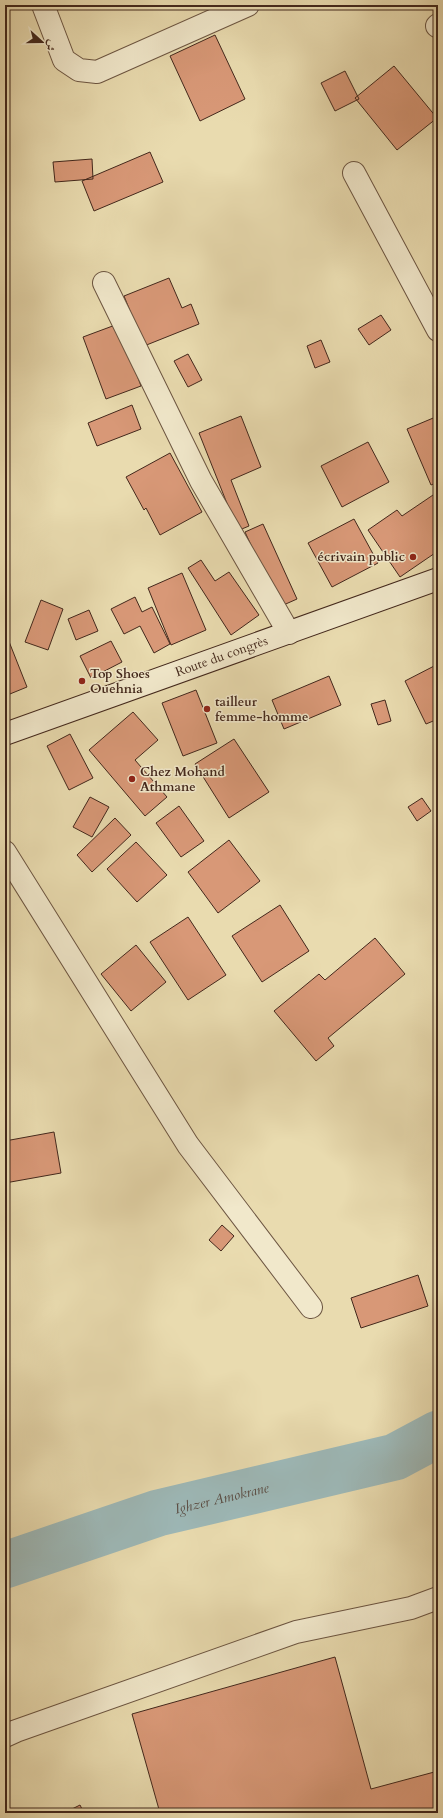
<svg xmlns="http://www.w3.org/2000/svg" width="443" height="1818" viewBox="0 0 443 1818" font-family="Cardo,Amiri,serif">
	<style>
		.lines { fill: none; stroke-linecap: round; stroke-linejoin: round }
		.river { stroke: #9db8b7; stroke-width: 47 }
		.building { fill: #d89877; stroke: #43281c }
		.minor-casing { stroke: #6c5541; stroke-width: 24 }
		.secondary-casing { stroke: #43281c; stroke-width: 24 }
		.minor { stroke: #f1e8cb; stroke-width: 22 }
		.secondary { stroke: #f1e8cb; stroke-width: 22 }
		.poi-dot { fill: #8f2418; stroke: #f1e8cb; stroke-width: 1.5 }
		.labels { text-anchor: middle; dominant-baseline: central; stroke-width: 3; stroke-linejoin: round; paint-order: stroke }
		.poi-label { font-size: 13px; font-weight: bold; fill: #43281c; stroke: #f1e8cb; text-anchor: start }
		.street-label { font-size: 13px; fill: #43281c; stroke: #f1e8cb }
		.water-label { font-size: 14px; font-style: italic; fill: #5a4c43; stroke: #f1e8cb }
	</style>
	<rect width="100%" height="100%" fill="#e9dbaf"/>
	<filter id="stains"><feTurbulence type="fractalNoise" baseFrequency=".005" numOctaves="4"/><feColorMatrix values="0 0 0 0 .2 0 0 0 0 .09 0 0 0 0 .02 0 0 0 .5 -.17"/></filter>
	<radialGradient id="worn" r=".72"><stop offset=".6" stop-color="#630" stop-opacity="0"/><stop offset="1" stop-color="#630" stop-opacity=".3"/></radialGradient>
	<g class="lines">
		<!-- river -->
		<path class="river" id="s1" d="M5,1565L158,1513L395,1457L438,1434"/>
	</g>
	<!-- building -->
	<path class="building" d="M215,35L245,99L200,121L170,56Z
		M394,66L437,118L397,150L355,98Z
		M345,71L359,99L335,111L321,83Z
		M150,152L163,182L94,211L82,181Z
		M92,159L93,179L55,182L53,162Z
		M169,278L182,308L191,304L199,324L144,346L124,296Z
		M381,315L391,330L369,345L358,329Z
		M118,324L141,386L106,399L83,337Z
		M321,340L330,362L315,368L307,346Z
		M188,354L202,380L188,387L174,361Z
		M132,405L141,429L97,446L88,423Z
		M241,416L261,467L231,480L249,526L237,531L230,511L199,433Z
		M438,416V482L431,485L407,429Z
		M368,442L389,482L342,507L321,466Z
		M170,453L202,512L160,535L146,508L144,510L126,477Z
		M436,493L438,496V551L400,577L368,530L397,510L402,516Z
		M354,519L378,563L332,587L308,543Z
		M263,524L297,599L279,607L245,532Z
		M201,560L215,581L229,572L259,615L231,635L188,568Z
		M182,573L206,630L171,645L148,588Z
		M135,597L142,612L152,607L170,644L154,653L140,626L124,634L111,609Z
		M41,600L63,609L48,650L25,642Z
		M89,610L98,631L76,640L68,619Z
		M8,639L27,687L5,696V640Z
		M111,641L122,662L91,678L80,656Z
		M438,664V719L426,724L405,681Z
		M329,676L341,705L284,729L272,700Z
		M196,690L217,743L183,756L162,703Z
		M385,700L391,721L378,725L371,704Z
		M133,712L158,740L135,760L167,797L145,816L89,750Z
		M70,734L93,778L69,790L47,746Z
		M234,739L269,792L229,818L195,764Z
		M90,797L109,807L92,837L73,827Z
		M422,798L431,811L417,821L408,807Z
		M179,806L204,841L181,857L156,823Z
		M115,818L131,835L92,872L77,855Z
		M229,840L260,881L218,913L188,872Z
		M136,842L167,875L137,902L107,869Z
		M280,905L309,951L262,982L232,936Z
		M188,917L226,975L188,1000L150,942Z
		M375,938L405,974L328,1038L334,1046L316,1061L274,1011L319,974L325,980Z
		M136,945L166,982L131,1011L101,974Z
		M54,1132L61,1173L5,1183V1141Z
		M222,1225L234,1236L221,1251L209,1240Z
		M418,1275L428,1306L361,1328L351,1298Z
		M335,1657L371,1789L438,1771V1813H160L132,1714Z
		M80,1805L84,1813H64Z"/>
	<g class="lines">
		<!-- minor casing -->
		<g class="minor-casing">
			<path id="minor" d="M43,5L64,60L79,70L97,72L248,5
				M437,26L438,25
				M354,173L438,330
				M104,283L201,481L289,633
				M5,852L188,1145L311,1307
				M5,1736L16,1731L296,1632L411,1608L438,1598"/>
		</g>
		<!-- secondary casing -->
		<g class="secondary-casing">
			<g id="secondary">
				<path id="s2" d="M5,734L438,579"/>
			</g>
		</g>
		<!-- minor -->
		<use href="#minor" class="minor"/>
		<!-- secondary -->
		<use href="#secondary" class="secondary"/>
	</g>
	<!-- markers -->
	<g class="poi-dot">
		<circle cx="413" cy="557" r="4"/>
		<circle cx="82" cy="681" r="4"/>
		<circle cx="207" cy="709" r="4"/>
		<circle cx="132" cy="779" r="4"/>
	</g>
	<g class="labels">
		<!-- poi labels -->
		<g class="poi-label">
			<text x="405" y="557" text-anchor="end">écrivain public</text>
			<text x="90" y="674">Top Shoes<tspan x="90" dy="15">Ouehnia</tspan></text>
			<text x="215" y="702">tailleur<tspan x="215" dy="15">femme-homme</tspan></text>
			<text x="140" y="772">Chez Mohand<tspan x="140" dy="15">Athmane</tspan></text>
		</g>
		<!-- street labels -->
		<g class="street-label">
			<text stroke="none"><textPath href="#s2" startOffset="230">Route du congrès</textPath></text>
		</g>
		<!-- water labels -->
		<g class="water-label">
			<text stroke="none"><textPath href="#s1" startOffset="227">Ighzer Amokrane</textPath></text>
		</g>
	</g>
	<!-- margin -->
	<rect width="443" height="1818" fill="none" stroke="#e9dbaf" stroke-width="20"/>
	<rect x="6" y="6" width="431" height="1806" fill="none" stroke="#43281c" stroke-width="2"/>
	<rect x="10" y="10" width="423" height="1798" fill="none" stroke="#43281c"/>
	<!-- north arrow -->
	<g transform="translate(42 42) rotate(111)" stroke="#f1e8cb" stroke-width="3" paint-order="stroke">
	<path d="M0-3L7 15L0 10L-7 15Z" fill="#43281c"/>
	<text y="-6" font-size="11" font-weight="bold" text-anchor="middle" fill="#43281c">ش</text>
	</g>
	<rect width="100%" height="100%" filter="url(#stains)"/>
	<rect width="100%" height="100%" fill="url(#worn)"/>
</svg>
